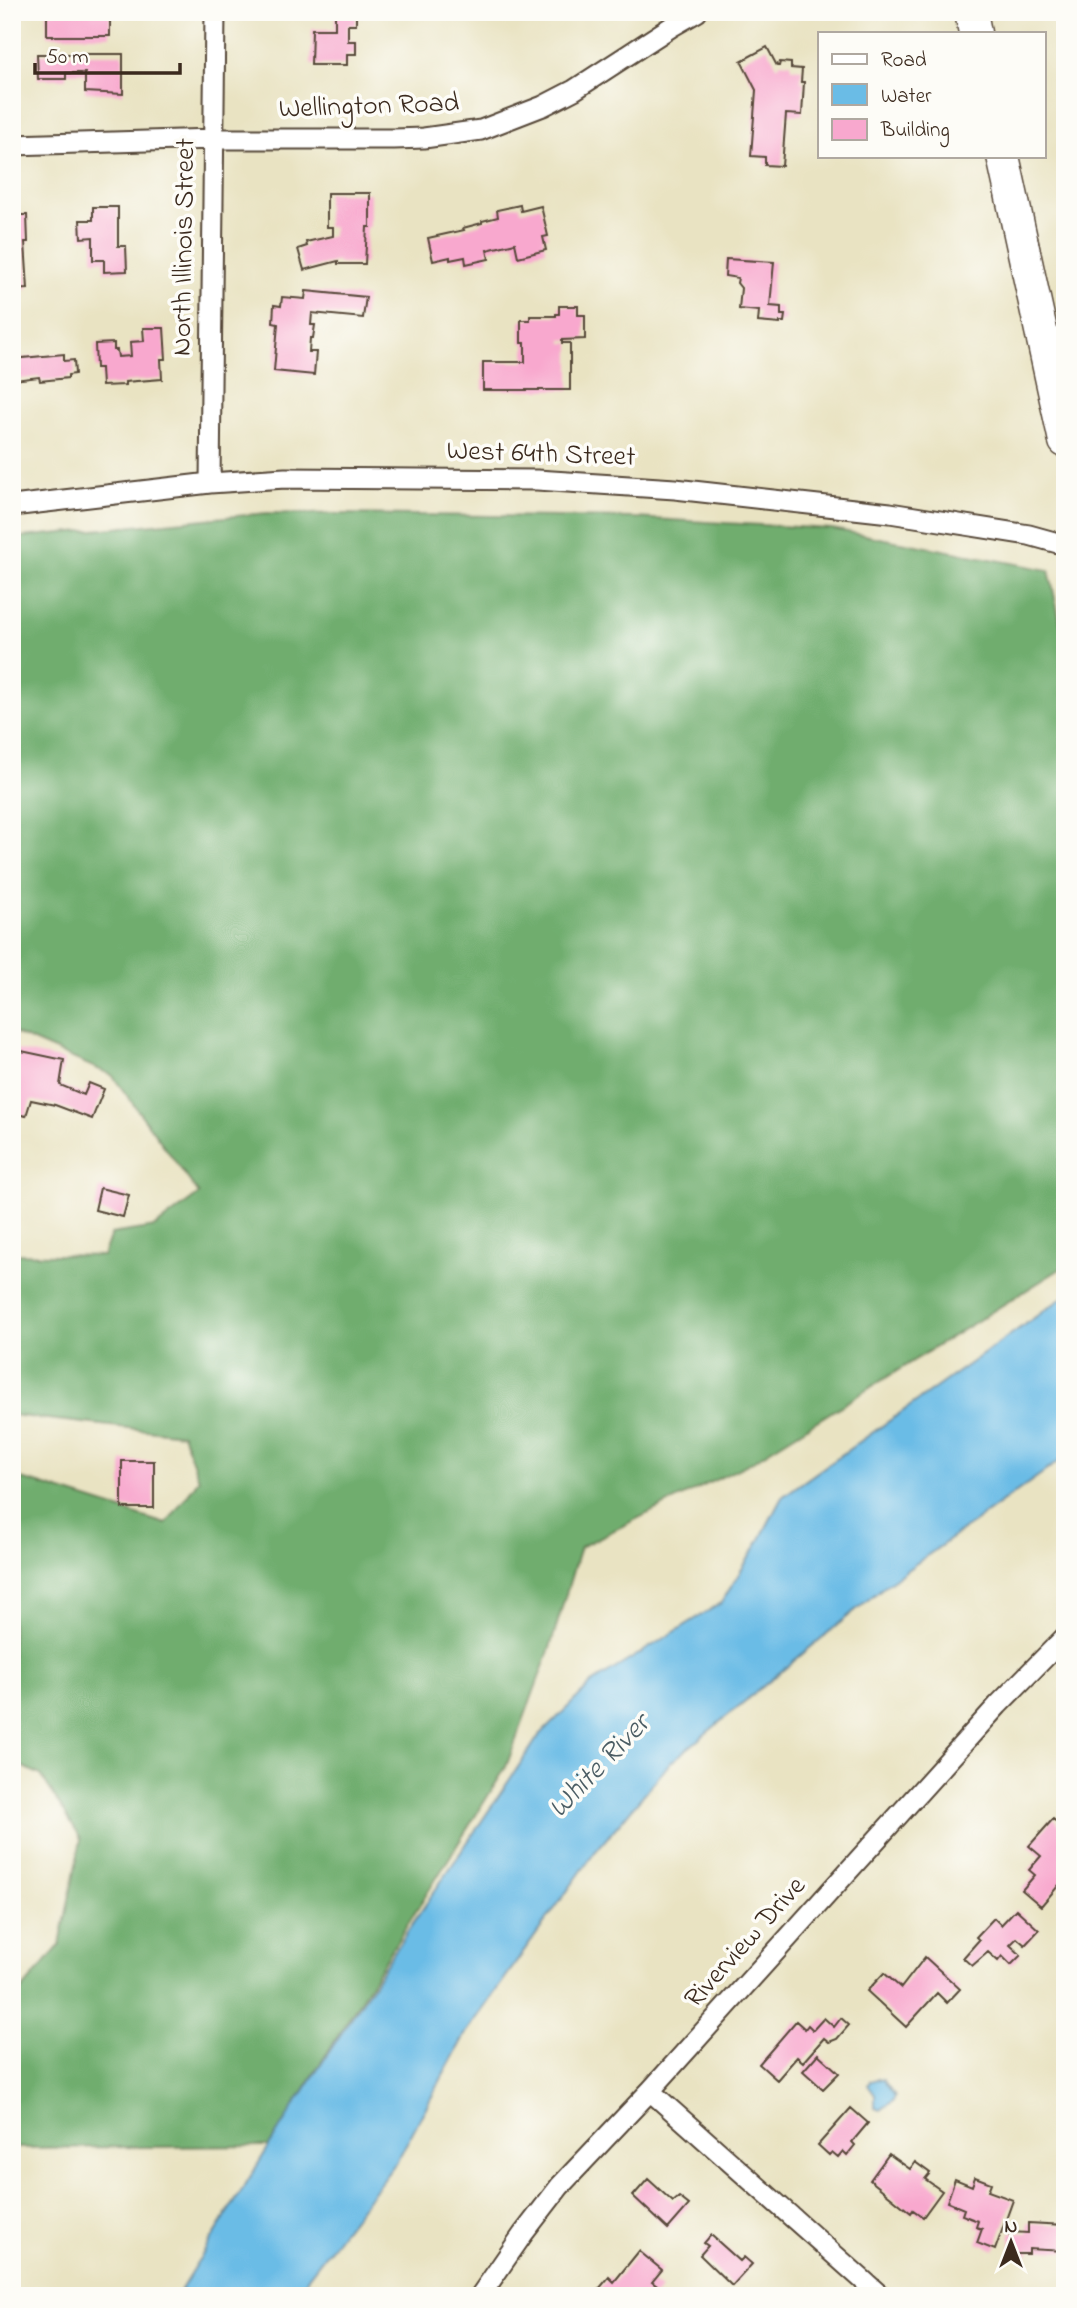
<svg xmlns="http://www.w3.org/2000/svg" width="1077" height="2308" viewBox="0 0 1077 2308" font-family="'Indie Flower',sans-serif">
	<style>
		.forest { fill: #6fad6e; stroke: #556c46; stroke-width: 2 }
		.water { fill: #6abce6; stroke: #527382; stroke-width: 2 }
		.building { fill: #f8a8ce }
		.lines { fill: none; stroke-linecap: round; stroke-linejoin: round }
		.minor-casing { stroke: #554637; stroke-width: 23 }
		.primary-casing { stroke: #554637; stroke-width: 35 }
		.minor { stroke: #fff; stroke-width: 19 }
		.primary { stroke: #fff; stroke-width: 32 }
		.labels { text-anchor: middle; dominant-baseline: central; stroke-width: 7; stroke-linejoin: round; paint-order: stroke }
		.street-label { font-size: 28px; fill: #3b2a1e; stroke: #fdfcf7 }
		.water-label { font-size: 30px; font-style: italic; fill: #4b5d64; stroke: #fdfcf7 }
	</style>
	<rect width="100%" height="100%" fill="#fdfcf7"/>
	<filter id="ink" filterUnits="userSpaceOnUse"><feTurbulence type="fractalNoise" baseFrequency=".0143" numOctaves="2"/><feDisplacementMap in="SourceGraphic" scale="14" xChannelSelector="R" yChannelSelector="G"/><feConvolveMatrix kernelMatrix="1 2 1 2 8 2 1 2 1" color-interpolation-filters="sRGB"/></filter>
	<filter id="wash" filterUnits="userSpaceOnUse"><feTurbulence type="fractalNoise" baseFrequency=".00686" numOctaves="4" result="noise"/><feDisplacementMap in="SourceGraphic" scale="28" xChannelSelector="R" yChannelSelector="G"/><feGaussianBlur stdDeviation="1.57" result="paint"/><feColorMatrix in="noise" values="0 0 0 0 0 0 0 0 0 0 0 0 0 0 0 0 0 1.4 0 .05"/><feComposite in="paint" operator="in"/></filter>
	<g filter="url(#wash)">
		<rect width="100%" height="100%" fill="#e9e3c2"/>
		<!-- forest -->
		<path class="forest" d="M267,513L635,518L832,529L1049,570L1065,645V1266L748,1464L580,1547L550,1648L506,1767L269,2146L12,2148V2002L60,1945L81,1839L41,1775L12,1762V1477L33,1482L166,1524L199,1479L182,1434L12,1415V1254L103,1256L111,1234L155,1227L199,1194L112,1075L12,1032V538Z"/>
		<!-- water -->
		<path class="water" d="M1065,1296V1457L886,1585L670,1763L595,1852L466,2033L397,2161L308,2277L299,2296H177L287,2117L407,1932L539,1736L592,1683L721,1603L758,1543L782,1497Z
			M877,2079L883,2080L895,2096L893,2101L881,2110L875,2108V2095L868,2085L870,2081Z"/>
		<g id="blocks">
			<!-- building -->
			<path class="building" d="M47,12H110V36H47Z
				M335,12H356V25H348V41H356V54H347V65H311L312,29H335Z
				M767,47L777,66H779L780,62L791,63V68L802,69L801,82H804L802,115L786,114L782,166L765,165V157L751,156L756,90L741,61Z
				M37,54H123V94L85,92V73H66V79H38Z
				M327,193H370V227H367L365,264H338V261L304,270L298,249L307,246L306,242L333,236V227H327Z
				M520,205L521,211L541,206L548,236L543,237L546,250L518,257L515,243L487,250L489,259L466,264L465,257L450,260V257L433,261L428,238L464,230L463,228L482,223V221L498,217L497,210Z
				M93,207H118V246H126L127,271L104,272V260H93V237L81,238L80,220H93Z
				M12,215H27L28,242H25L28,289L12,290Z
				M726,259L774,262L770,306L781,307V315H785L784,322H780V324L758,322L759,311L739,309L741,288L737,283L738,278L725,276Z
				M306,291L366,297L363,318L312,313L311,325H315L313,338H310L309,352H316L314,375L274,371L278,324L273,323L274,305L281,306L282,297L305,299Z
				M559,306H578V315H585V339L562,340V343H570V390H483V362H525V343H521V320H530V316H556V314H559Z
				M143,328H164L166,359H161L162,379L125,382V385L102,386L101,368H96L95,344L114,343V350H117L118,357L131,356L130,342L144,341Z
				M64,354V361L74,360L75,374L68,375V378L40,381L39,377L14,380L12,359Z
				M12,1049L64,1060L60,1085L84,1095L89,1083L104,1089L92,1119L55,1105L31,1100L26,1116L12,1113Z
				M100,1188L129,1195L123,1217L95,1210Z
				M122,1461H154V1508H122Z
				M1053,1819L1065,1829V1878L1041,1906L1022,1890L1035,1875L1029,1870L1041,1856L1029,1846Z
				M1016,1909L1039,1930L1025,1945L1017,1938L1010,1945L1021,1955L1011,1965L1002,1956L998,1961L988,1952L972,1966L963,1958L979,1940L976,1937L994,1918L1001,1925Z
				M925,1957L960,1989L947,2003L937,1993L906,2027L867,1991L884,1973L901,1988Z
				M824,2018L834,2027L841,2018L849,2025L837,2039L829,2042L824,2038L803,2062L797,2057L777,2080L759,2064L796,2021L805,2029L808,2025L813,2030Z
				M818,2054L839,2073L823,2089L803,2071Z
				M851,2108L868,2123L852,2142L855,2145L847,2155L843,2151L838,2157L832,2152L829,2155L818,2145Z
				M889,2154L910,2169L915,2162L930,2173L925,2179L942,2191L923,2217L913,2210L911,2213L870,2180Z
				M975,2177L991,2183L988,2191L1013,2200L995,2250L977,2243L982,2229L976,2227L978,2221L962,2215L964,2209L947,2202L955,2179L972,2186Z
				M648,2179L673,2202L679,2197L689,2205L668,2229L633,2196Z
				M1028,2223L1065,2225V2251L1029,2249V2254H1010L1011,2232L1028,2233Z
				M711,2235L740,2261L744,2257L752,2264L732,2286L700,2255L708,2246L704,2243Z
				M639,2251L662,2270L652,2282L661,2289L655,2296H593L609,2277L614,2282Z"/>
		</g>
	</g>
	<g filter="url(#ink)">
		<use href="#blocks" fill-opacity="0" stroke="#554637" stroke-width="2"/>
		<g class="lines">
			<!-- minor casing -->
			<g class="minor-casing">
				<path id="minor" d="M12,145L214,139H394L424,138L481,130L543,106L574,90L671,27L697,12
					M210,483L215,12
					M12,506L210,483L285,478L537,480L675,489L890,513L1029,535L1065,545
					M650,2091L881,2296
					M480,2296L523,2234L560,2186L650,2091L998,1705L1065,1637"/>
			</g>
			<!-- primary casing -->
			<g class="primary-casing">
				<path id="primary" d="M971,12L975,33
					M1003,156L1065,441"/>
			</g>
			<!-- minor -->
			<use href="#minor" class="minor"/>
			<!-- primary -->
			<use href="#primary" class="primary"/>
		</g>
	</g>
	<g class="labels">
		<!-- street labels -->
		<g class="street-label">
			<text transform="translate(369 107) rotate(-2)">Wellington Road</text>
			<text transform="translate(185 247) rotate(-89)">North Illinois Street</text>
			<text transform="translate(541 455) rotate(2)">West 64th Street</text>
			<text transform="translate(746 1943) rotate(-48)">Riverview Drive</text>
		</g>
		<!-- water labels -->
		<g class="water-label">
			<text transform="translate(600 1767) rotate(-46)">White River</text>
		</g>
	</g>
	<!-- margin -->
	<rect width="1077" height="2308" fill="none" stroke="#fdfcf7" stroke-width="42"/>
	<!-- legend -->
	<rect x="818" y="32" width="228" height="126" fill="#fdfcf7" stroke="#afa8a0" stroke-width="2"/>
	<rect x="832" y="54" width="35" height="10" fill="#ffffff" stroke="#afa8a0" stroke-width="2"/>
	<text x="881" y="66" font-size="21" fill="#3b2a1e">Road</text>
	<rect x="832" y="84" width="35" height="21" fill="#6abce6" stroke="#afa8a0" stroke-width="2"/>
	<text x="881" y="102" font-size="21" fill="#3b2a1e">Water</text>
	<rect x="832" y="119" width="35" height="21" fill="#f8a8ce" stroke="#afa8a0" stroke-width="2"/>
	<text x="881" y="136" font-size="21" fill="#3b2a1e">Building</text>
	<!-- north arrow -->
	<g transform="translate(1011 2242)" stroke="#fdfcf7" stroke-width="5" paint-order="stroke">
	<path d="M0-5L12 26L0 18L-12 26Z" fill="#3b2a1e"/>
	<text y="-10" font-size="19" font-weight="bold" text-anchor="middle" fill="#3b2a1e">N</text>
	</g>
	<!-- scale -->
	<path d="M35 63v10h145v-10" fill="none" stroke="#3b2a1e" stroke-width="3.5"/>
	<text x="46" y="63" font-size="21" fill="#3b2a1e" stroke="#fdfcf7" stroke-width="5" paint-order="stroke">50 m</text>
</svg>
